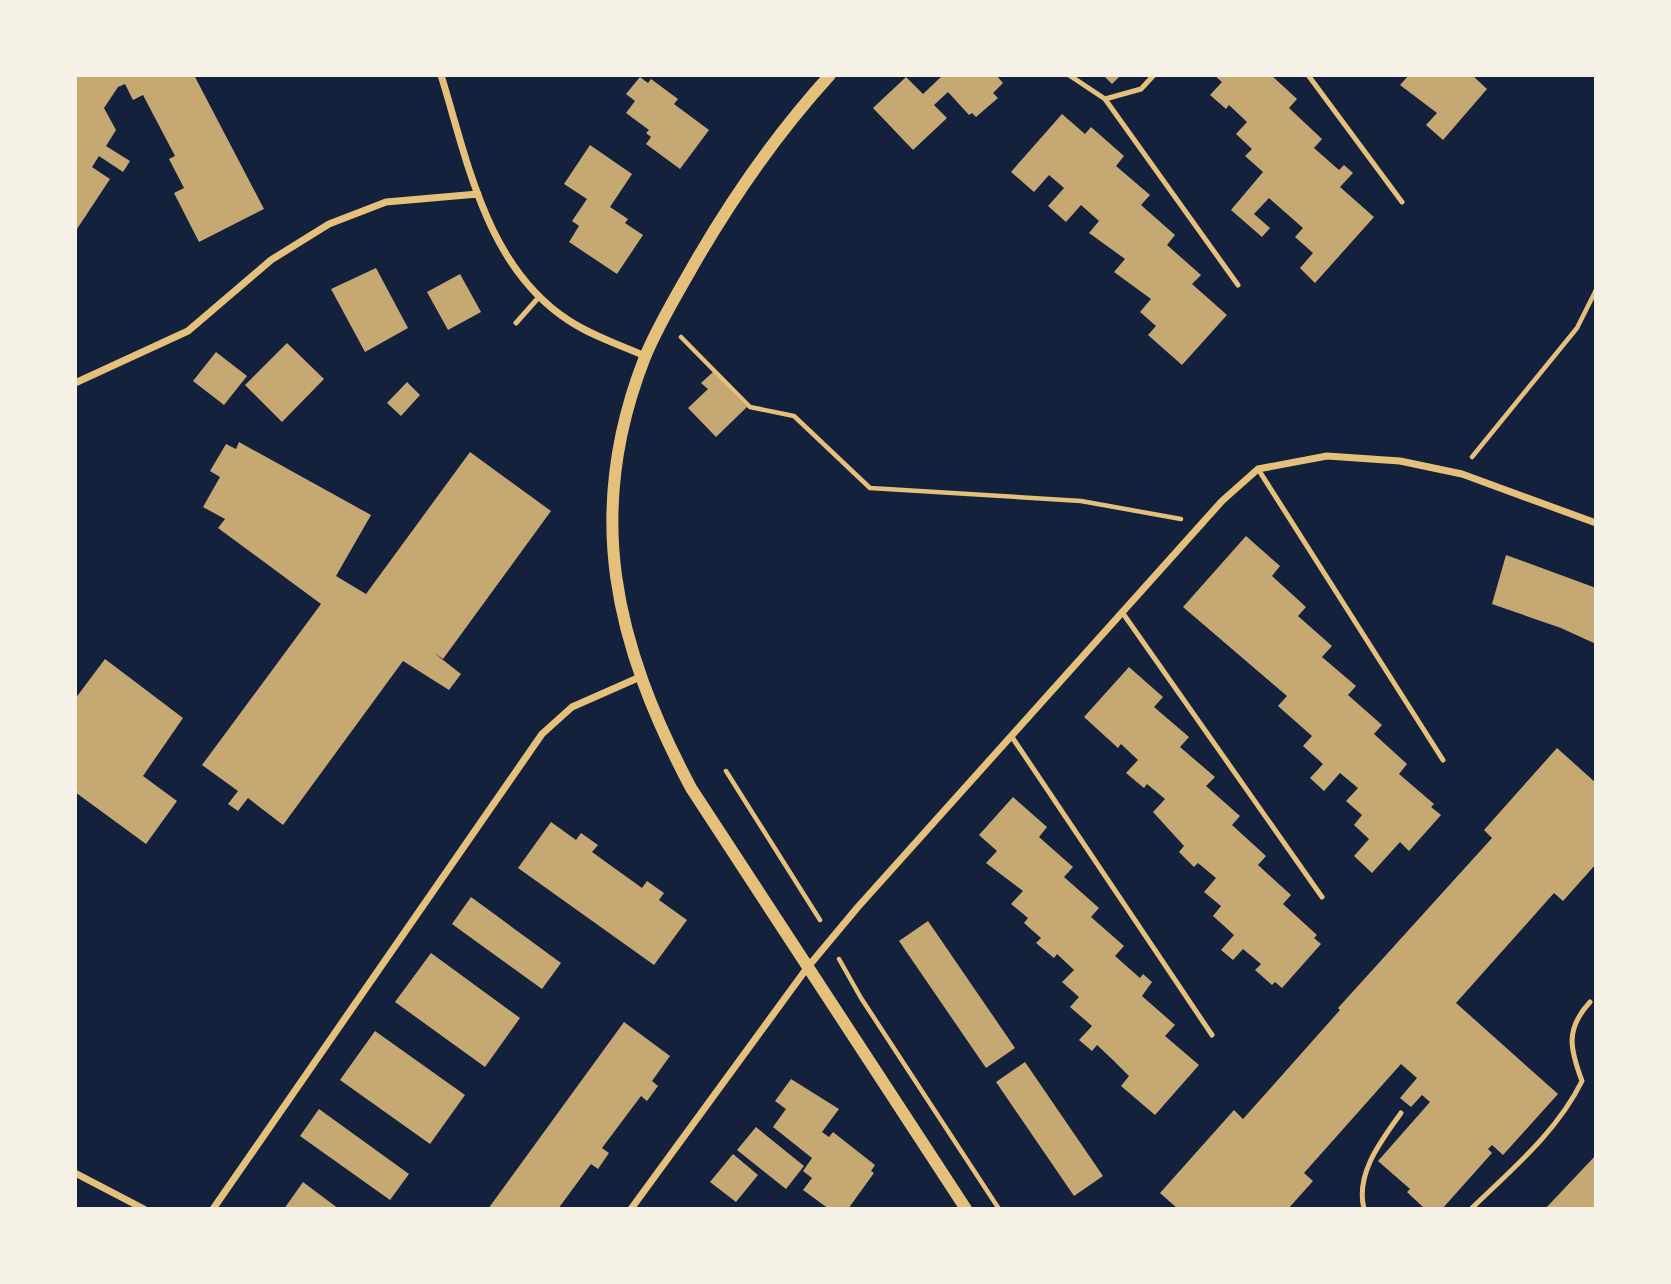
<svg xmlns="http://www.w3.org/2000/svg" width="1671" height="1284" viewBox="0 0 1671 1284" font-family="'DM Sans',sans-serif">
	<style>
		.building { fill: #c6a872 }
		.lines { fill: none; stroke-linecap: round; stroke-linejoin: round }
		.path { stroke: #e5c07b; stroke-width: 4.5 }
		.service { stroke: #e5c07b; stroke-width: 5 }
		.minor { stroke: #e5c07b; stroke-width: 7 }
		.tertiary { stroke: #e5c07b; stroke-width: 12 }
	</style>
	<rect width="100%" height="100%" fill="#14213d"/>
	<!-- building -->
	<path class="building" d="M75,75H194L264,209L199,242L174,193L184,188L169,159L175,156L143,95L133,100L125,84L118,87L104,108L116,130L106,146L130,161L123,172L99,156L92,167L110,179L75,232Z
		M943,75H996L1003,83L993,93L998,98L976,117L972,113L969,115L948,92L934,105L947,118L913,150L873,108L906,77L923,94Z
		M1103,75H1121L1112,84Z
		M1214,75H1271L1297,99L1289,108L1322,139L1314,148L1339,170L1344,165L1353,173L1340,187L1374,217L1315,283L1300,268L1313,253L1295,237L1303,228L1269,198L1254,214L1270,228L1262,237L1231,210L1263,172L1245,156L1252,149L1236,134L1247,122L1229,105L1226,109L1210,95L1222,82Z
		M1409,75H1472L1487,89L1443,140L1426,125L1437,113L1400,85Z
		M640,77L648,83L651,79L678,99L674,104L709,130L680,169L646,144L651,137L646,133L649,130L626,113L635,101L626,94Z
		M1062,114L1085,134L1091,127L1124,156L1116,166L1150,195L1141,205L1175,235L1167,245L1201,275L1192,284L1227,315L1182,365L1148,335L1156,326L1140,312L1151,299L1114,272L1125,259L1089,233L1099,221L1081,205L1066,222L1048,206L1064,188L1049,175L1034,192L1011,172Z
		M590,145L632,174L610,207L628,219L625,223L643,235L617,274L569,242L579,226L572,221L587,199L564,184Z
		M376,268L408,328L365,352L331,289Z
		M460,274L481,312L448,330L427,292Z
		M287,343L324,379L282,422L245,385Z
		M216,352L247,376L224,405L193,381Z
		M713,372L747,407L716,437L688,408L708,389L701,383Z
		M407,382L420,395L401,416L387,403Z
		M239,442L371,515L336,576L366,594L470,452L551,511L443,659L434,653L461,674L449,690L403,661L283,825L248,798L238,811L228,804L238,791L202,765L321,604L218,528L225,519L203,507L220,477L210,471L226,444L236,449Z
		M1246,536L1280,566L1272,576L1306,607L1298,616L1332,646L1322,657L1356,686L1348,695L1382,725L1374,734L1407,764L1399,774L1434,804L1431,807L1441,815L1409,851L1400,842L1372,873L1354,856L1369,839L1354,825L1362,815L1346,801L1358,788L1340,773L1324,791L1310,778L1323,764L1303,746L1312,736L1278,706L1287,696L1183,607Z
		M1506,555L1596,588V644L1561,628L1492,604Z
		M105,659L183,718L143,776L177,801L146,844L75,792V699Z
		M1129,667L1163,697L1154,707L1189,737L1180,747L1215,777L1206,786L1240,816L1232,825L1266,856L1258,865L1291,895L1283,904L1317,935L1314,938L1321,944L1282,988L1275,982L1272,985L1255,970L1261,964L1243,949L1233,960L1221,950L1234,935L1213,916L1221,906L1204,892L1216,878L1198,863L1194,867L1179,852L1184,846L1153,812L1165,799L1147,784L1144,788L1126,773L1138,760L1121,744L1118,748L1084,717Z
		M1557,748L1596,783V864L1563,901L1554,893L1456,1003L1558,1094L1503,1155L1492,1145L1488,1149L1492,1153L1442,1209H1425L1407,1192L1410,1189L1378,1161L1430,1102L1422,1095L1411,1107L1400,1098L1417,1078L1401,1064L1304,1173L1313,1181L1288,1209H1178L1160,1193L1234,1110L1243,1119L1340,1010L1338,1008L1492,838L1484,830Z
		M1013,797L1047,827L1039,837L1073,867L1064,877L1099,908L1091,917L1124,946L1115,956L1140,978L1143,974L1152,982L1142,996L1175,1025L1165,1036L1199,1065L1155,1115L1121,1086L1129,1076L1114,1061L1097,1045L1092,1051L1079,1040L1092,1026L1070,1007L1079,997L1062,982L1074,970L1057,954L1054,958L1036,943L1041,938L1024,923L1028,918L1011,904L1023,891L986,863L997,851L979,835Z
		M551,822L576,840L581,833L598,845L592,852L642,888L647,881L664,893L659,900L687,920L654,965L518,868Z
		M471,897L561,963L542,989L452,924Z
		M928,921L1015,1048L986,1068L899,941Z
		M431,953L520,1018L485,1067L395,1002Z
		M624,1022L670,1056L652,1081L658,1086L647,1101L641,1096L602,1148L609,1153L598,1169L591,1164L558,1209H488Z
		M375,1031L465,1095L430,1144L340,1080Z
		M1025,1062L1103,1176L1074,1196L996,1082Z
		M791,1079L839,1109L822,1132L829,1137L833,1132L875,1165L871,1171L874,1173L848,1209H829L803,1190L812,1178L803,1171L812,1158L773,1127L786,1109L775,1101Z
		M319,1109L409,1174L390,1200L300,1136Z
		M756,1127L804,1166L786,1189L737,1150Z
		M733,1154L758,1175L736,1202L710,1182Z
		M1596,1155V1209H1545Z
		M303,1182L339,1209H284Z"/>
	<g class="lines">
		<!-- path -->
		<path class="path" d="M1595,75L1596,76
			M681,337L750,407L794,416L870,488L1081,501L1181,519
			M1472,457L1577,328L1596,290
			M726,771L820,920
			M839,959L861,998L999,1209"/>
		<!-- service -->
		<path class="service" d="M1069,75L1105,99L1141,89L1154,75
			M1308,75L1402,202
			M1105,99L1238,285
			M516,323L539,297
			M1258,469L1443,760
			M1122,612L1322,897
			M1012,737L1212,1035
			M1364,1209C1355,1173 1382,1140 1401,1113
			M1471,1209C1511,1170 1557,1132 1582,1081C1570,1049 1565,1029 1590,1002"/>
		<!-- minor -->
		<path class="minor" d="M441,75C468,162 486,266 568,320C592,336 620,345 645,356
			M75,383L188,331L271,260L329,224L386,202L478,194
			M75,1173L144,1209
			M213,1209L542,734L572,707L640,677
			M631,1209L807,968L857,908L1222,501L1258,469L1327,456L1400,461L1462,474L1596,523"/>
		<!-- tertiary -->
		<path class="tertiary" d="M830,75C779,131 735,194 697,259C679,291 659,323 645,357C583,514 615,644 691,788L966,1209"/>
	</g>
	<!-- border -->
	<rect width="1671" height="1284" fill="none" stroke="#f6f1e7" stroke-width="154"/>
</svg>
